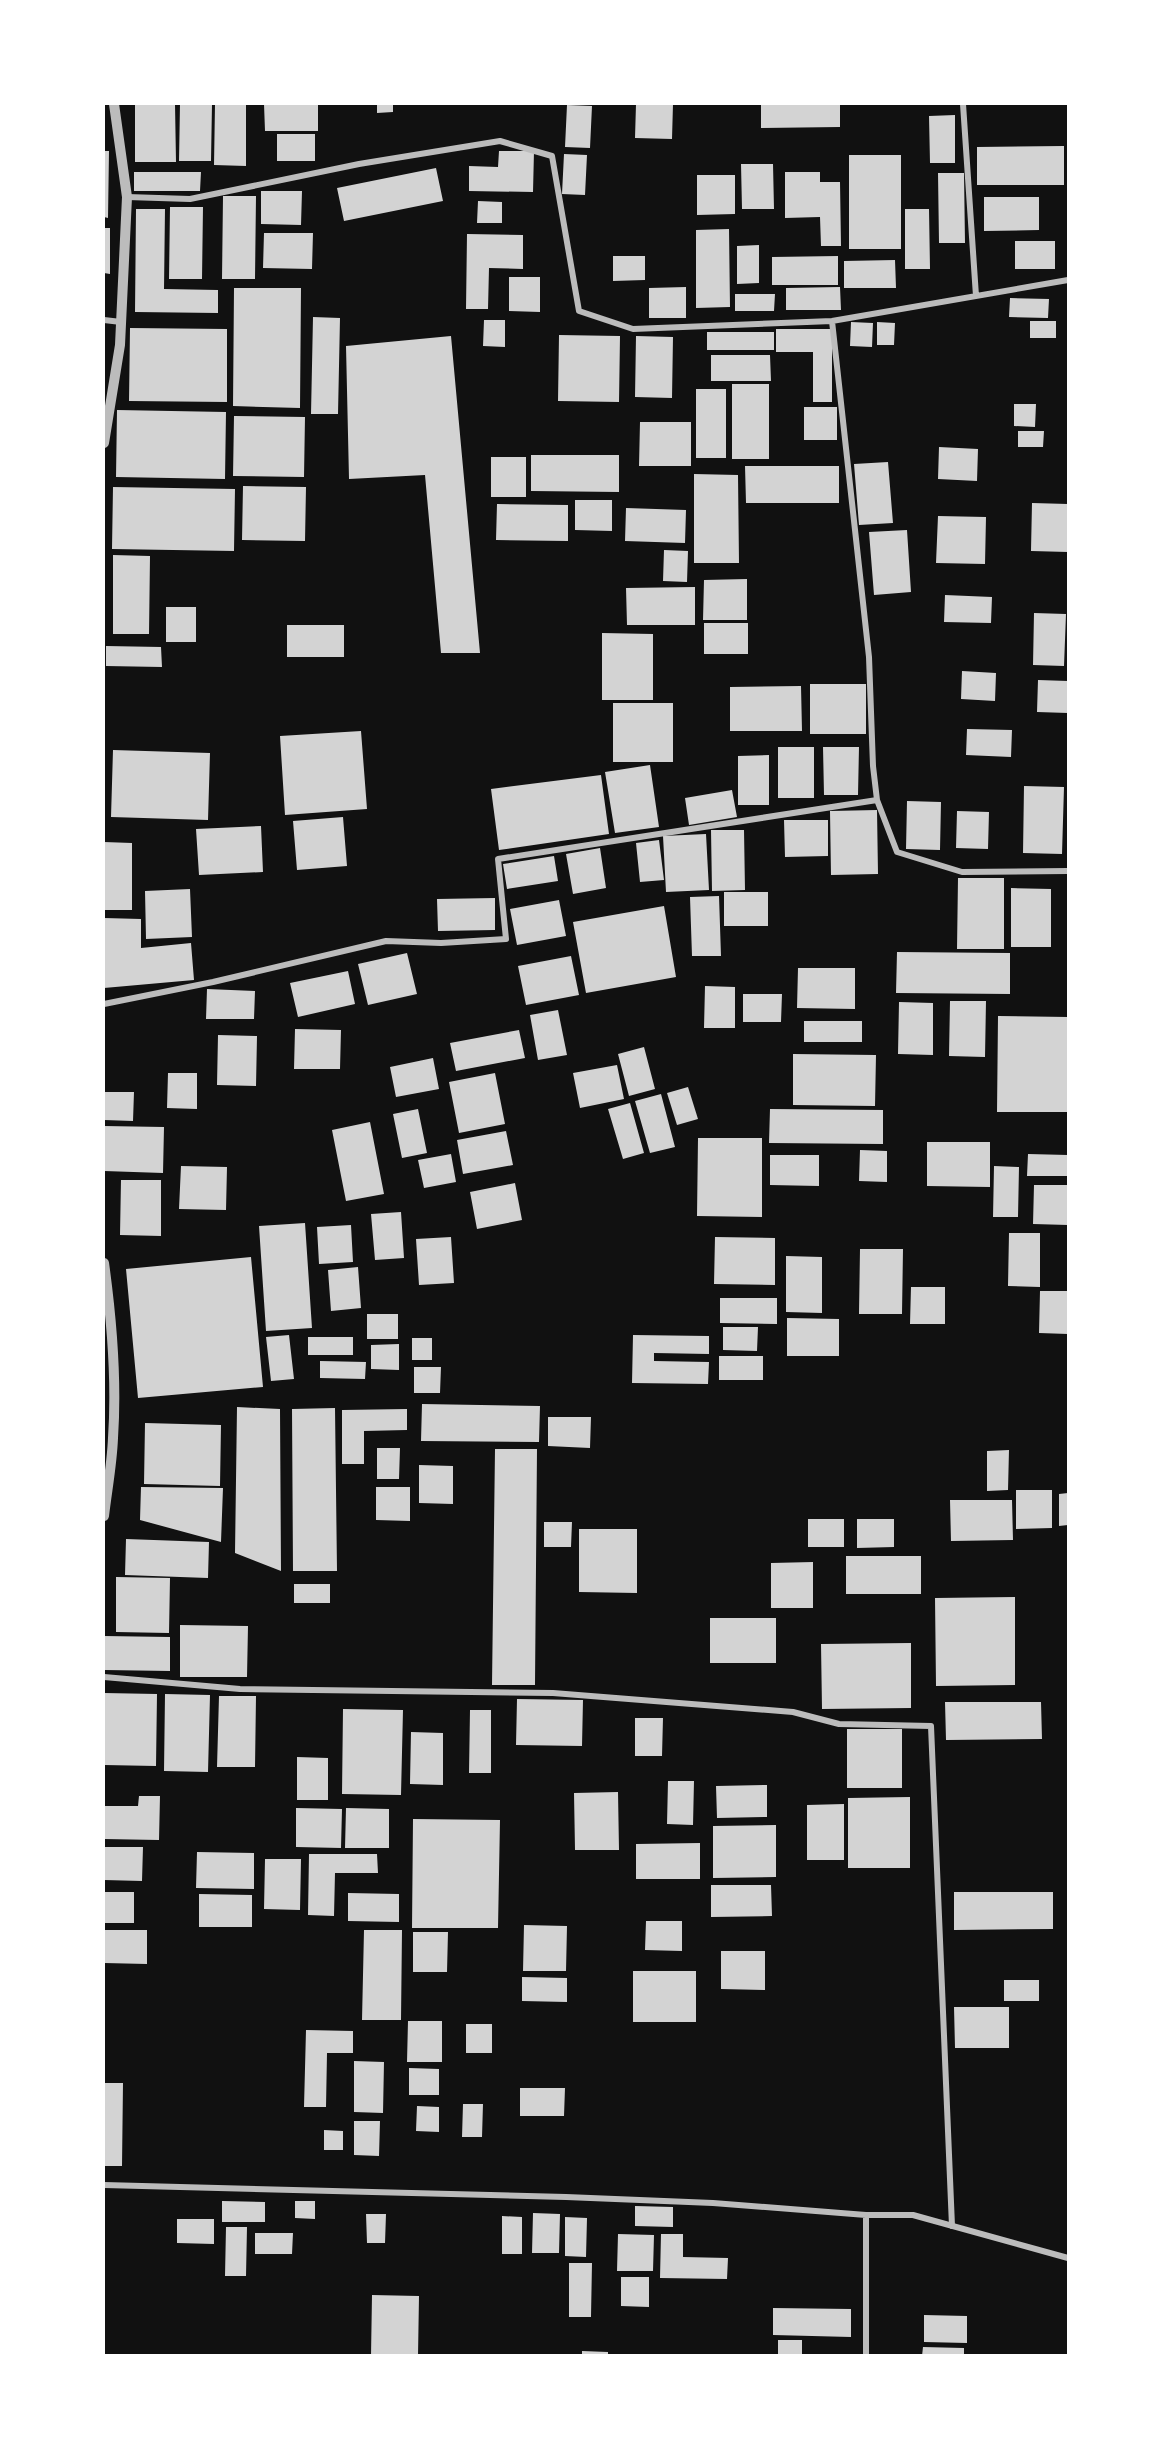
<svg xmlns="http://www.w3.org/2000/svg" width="1172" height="2459" viewBox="0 0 1172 2459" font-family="Lato,sans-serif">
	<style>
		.building { fill: #d3d3d3 }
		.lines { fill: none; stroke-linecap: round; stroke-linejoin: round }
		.minor { stroke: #bcbcbc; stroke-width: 6 }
		.tertiary { stroke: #bcbcbc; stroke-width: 10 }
	</style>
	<rect width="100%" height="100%" fill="#111"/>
	<!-- building -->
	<path class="building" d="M135,104H175L176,162H135Z
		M180,104H212L211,161H179Z
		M215,104H246V166L214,165Z
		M264,104H318V131H265Z
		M377,104H393V112L377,113Z
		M636,104H673L672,139L635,138Z
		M761,104H840V127L761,128Z
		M567,105L592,106L590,148L565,147Z
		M955,115V163H930L929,116Z
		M277,134H315V161H277Z
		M1064,146V185H977V147Z
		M104,151H109L108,218L104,217Z
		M499,151H534L533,192L469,191V166L498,167Z
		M564,154L587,155L585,195L562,194Z
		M849,155H901V249H849Z
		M741,164H773L774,209H742Z
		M436,168L443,201L344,221L337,188Z
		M134,172H201L200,191H134Z
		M785,172H820V182H840L841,246H821L820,217L785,218Z
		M938,173H964L965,243H939Z
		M697,175H735V214L697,215Z
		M261,191H302L301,225L261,224Z
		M223,196H256L255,279H222Z
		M984,197H1039V230L984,231Z
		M478,201L502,202V223H477Z
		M170,207H203L202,279H169Z
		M136,209H165L164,289L218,290V313L135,312Z
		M905,209H929L930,269H905Z
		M104,228H110V274L104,273Z
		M729,229L730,307L696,308V230Z
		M264,233H313L312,269L263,268Z
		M467,234L523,235V269L489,268L488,309H466Z
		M1015,241H1055V269H1015Z
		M759,245V283L737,284V246Z
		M613,256H645V280L613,281Z
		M838,256V285H772V257Z
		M895,260L896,288H844V261Z
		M509,277H540V312L509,311Z
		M686,287V318H649V288Z
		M840,287L841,310H786V288Z
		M234,288H301L300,408L233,406Z
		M735,294H775L774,311H735Z
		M1010,298L1049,299L1048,318L1009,317Z
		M313,317L340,318L338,414H311Z
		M484,320H505V347L483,346Z
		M1030,321H1056V338H1030Z
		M851,322L873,323L872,347L850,346Z
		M877,322L895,323L894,345H877Z
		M130,328L227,329V402L129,401Z
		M776,329H832V402H813V352H776Z
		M707,332H774V350H707Z
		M559,335L620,336L619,402L558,401Z
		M451,336L480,653H441L425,475L349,479L346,346Z
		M636,336L673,337L672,398L635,397Z
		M711,355H770L771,381H711Z
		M732,384H769V459H732Z
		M696,389H726V458H696Z
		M1014,404H1036L1035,427L1014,426Z
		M804,407H837V440H804Z
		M117,410L226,412L225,479L116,477Z
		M234,416L305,417L304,477L233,476Z
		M640,422H691V466H639Z
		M1018,431H1044L1043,447H1018Z
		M939,447L978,449L977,481L938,479Z
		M531,455H619V492L531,491Z
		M491,457H526V497H491Z
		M888,462L893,523L859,525L854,464Z
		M745,466H839V503H746Z
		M694,474L738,475L739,563H694Z
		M243,486L306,487L305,541L242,540Z
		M113,487L235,489L234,551L112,549Z
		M575,500H612V531L575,530Z
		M1032,503L1068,504V552L1031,551Z
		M497,504L568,505V541L496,540Z
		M626,508L686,510L685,543L625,541Z
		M938,516L986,517L985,564L936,563Z
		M907,530L911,592L874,595L869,532Z
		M664,550L688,551L687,582L663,581Z
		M113,555L150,556L149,634H113Z
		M747,579V620H703L704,580Z
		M695,587V625H627L626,588Z
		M945,595L992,597L991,623L944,622Z
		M166,607H196V642H166Z
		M1034,613L1066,614L1064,666L1033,665Z
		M704,623H748V654H704Z
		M287,625H344V657H287Z
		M602,633L653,634V700H602Z
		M106,646L161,647L162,667L106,666Z
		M962,671L996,673L995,701L961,699Z
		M1038,680L1068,681V713L1037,712Z
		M810,684H866V734H810Z
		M801,686L802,731H730V687Z
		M613,703H673V762H613Z
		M967,729L1012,730L1011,757L966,755Z
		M361,731L367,809L285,815L280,736Z
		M778,747H814V798H778Z
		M823,747H859L858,795H824Z
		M113,750L210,753L208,820L111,817Z
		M769,755V805H738V756Z
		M650,765L659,827L615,833L605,772Z
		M601,775L609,834L499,850L491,789Z
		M1024,786L1064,787L1062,854L1023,853Z
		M732,790L737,817L689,825L685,798Z
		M907,801L941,802L940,850L906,849Z
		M877,810L878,874L831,875L830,811Z
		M957,811L989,812L988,849L956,848Z
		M343,817L347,866L297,870L293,821Z
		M784,820H828V856L785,857Z
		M261,826L263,872L199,875L196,829Z
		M711,830H744L745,890L712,891Z
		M706,834L709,890L666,892L663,836Z
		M659,840L664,880L640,882L636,843Z
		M104,842L132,843V910H104Z
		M600,848L606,888L573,894L566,854Z
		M554,856L558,881L507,889L503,864Z
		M958,878H1004V949H957Z
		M1011,888L1051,889V947H1011Z
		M190,889L192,937L146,939L145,891Z
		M724,892H768V926H724Z
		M719,896L721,956H692L690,897Z
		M495,898V930L438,931L437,899Z
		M559,900L566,936L517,945L510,909Z
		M664,906L676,977L586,993L573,922Z
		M104,918L141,919V948L191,943L194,980L104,988Z
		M897,952L1010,953V994L896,993Z
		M407,953L417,994L368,1005L358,964Z
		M571,956L579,995L526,1005L518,966Z
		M798,968H855V1009L797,1008Z
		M348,971L355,1004L298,1017L290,983Z
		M705,986L735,987V1028H704Z
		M207,989L255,991L254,1019H206Z
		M743,994H782L781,1022H743Z
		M950,1001H986L985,1057L949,1056Z
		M899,1002L933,1003V1055L898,1054Z
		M558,1010L567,1055L538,1060L530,1015Z
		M998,1016L1068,1017V1112H997Z
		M804,1021H862V1042H804Z
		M295,1029L341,1030L340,1069H294Z
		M519,1030L525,1058L456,1071L450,1043Z
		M218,1035L257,1036L256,1086L217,1085Z
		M644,1047L655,1089L629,1096L618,1054Z
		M793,1054L876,1055L875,1106L793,1105Z
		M433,1058L439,1089L396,1097L390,1067Z
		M617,1065L624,1099L580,1108L573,1073Z
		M168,1073H197V1109L167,1108Z
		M495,1073L505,1124L459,1133L449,1082Z
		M688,1087L698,1119L677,1125L667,1093Z
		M104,1092H134L133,1121L104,1120Z
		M661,1094L675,1147L650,1153L635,1101Z
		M630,1103L644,1153L623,1159L608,1109Z
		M418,1109L427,1153L402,1158L393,1114Z
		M770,1109L883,1110V1144L769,1143Z
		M370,1122L384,1194L346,1201L332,1130Z
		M104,1126L164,1127L163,1173L104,1171Z
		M506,1131L513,1165L463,1174L457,1140Z
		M698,1138H762V1217L697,1216Z
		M927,1142H990V1187L927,1186Z
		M860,1150L887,1151V1182L859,1181Z
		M451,1154L456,1182L424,1188L418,1160Z
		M1028,1154L1068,1155V1176H1027Z
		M770,1155H819V1186L770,1185Z
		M181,1166L227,1167L226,1210L179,1209Z
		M994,1166L1019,1167L1018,1217H993Z
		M121,1180H161V1236L120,1235Z
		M515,1183L522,1220L477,1229L470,1192Z
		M1034,1185H1068V1225L1033,1224Z
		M401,1212L404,1258L375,1260L371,1214Z
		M305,1223L312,1328L266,1331L259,1226Z
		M351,1225L353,1262L319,1264L317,1227Z
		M1009,1233H1040V1287L1008,1286Z
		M451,1237L454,1283L419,1285L416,1239Z
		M715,1237L775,1238V1285L714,1284Z
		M860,1249H903L902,1314H859Z
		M786,1256L822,1257V1313L786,1312Z
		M251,1257L263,1387L138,1398L126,1269Z
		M358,1267L361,1308L331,1311L328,1270Z
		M911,1287H945V1324H910Z
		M1040,1291H1068V1334L1039,1333Z
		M720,1298H777V1324L720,1323Z
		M367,1314H398V1339H367Z
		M787,1318L839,1319V1356H787Z
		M723,1327H758L757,1351L723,1350Z
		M289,1335L294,1379L271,1381L266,1337Z
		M633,1335L709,1336V1354L654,1353V1361L709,1362L708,1384L632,1383Z
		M308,1337H353V1355H308Z
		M412,1338H432V1360H412Z
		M399,1344V1370L371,1369V1345Z
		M719,1356H763V1380H719Z
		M320,1361L366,1362L365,1379L320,1378Z
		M414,1367H441L440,1393H414Z
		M422,1404L540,1406L539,1442L421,1441Z
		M237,1407L280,1409L281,1571L235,1553Z
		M335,1408L337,1571H293L292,1409Z
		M407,1409V1430L364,1431V1464H342V1410Z
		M548,1417H591L590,1448L548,1446Z
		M145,1423L221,1425L220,1486L144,1484Z
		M377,1448H400L399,1479H377Z
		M495,1449H537L535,1685H492Z
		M1009,1450L1008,1490L987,1491V1451Z
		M419,1465L453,1466V1504L419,1503Z
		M141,1487L223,1488L221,1542L140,1520Z
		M376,1487H410V1521L376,1520Z
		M1016,1490H1052V1528L1016,1529Z
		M1068,1493V1525L1059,1526V1494Z
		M950,1500H1012L1013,1540L951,1541Z
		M808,1519H844V1547H808Z
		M857,1519H894V1547L857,1548Z
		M544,1522H572L571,1547H544Z
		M579,1529H637V1593L579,1592Z
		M126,1539L209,1542L208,1578L125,1575Z
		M846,1556H921V1594H846Z
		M813,1562V1608H771V1563Z
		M116,1577L170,1578L169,1633L116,1632Z
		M294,1584H330V1603H294Z
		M1015,1597V1685L936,1686L935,1598Z
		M710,1618H776V1663H710Z
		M180,1625L248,1626L247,1677H180Z
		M104,1636L170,1637V1671L104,1670Z
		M911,1643V1708L822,1709L821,1644Z
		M104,1693L157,1694L156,1766L104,1765Z
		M165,1694L210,1695L208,1772L164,1771Z
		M219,1696H256L255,1767H217Z
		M517,1699L583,1700L582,1746L516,1745Z
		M945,1702H1041L1042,1739L946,1740Z
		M343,1709L403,1710L401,1795L342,1794Z
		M470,1710H491V1773H469Z
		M635,1718H663L662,1756H635Z
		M847,1729H902V1788H847Z
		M411,1732L443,1733V1785L410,1784Z
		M297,1757L328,1758V1800H297Z
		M668,1781H694L693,1825L667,1824Z
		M767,1785V1817L717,1818L716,1786Z
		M618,1792L619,1850H575L574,1793Z
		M139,1796H160L159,1840L104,1839V1806H138Z
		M910,1797V1868H848V1798Z
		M844,1804V1860H807V1805Z
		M296,1808L342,1809L341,1848L296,1847Z
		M346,1808L389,1809V1848H345Z
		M413,1819L500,1820L498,1928H412Z
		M776,1825V1877L713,1878V1826Z
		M700,1843V1879H636V1844Z
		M104,1847H143L142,1881L104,1880Z
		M197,1852L254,1853V1889L196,1888Z
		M309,1854H377L378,1873H335L334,1916L308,1915Z
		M265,1859H301L300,1910L264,1909Z
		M711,1885H771L772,1916L711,1917Z
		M104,1892H134V1923H104Z
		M954,1892H1053V1929L954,1930Z
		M348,1893L399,1894V1922L348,1921Z
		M199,1894L252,1895V1927H199Z
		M646,1921H682V1951L645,1950Z
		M524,1925L567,1926L566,1971H523Z
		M104,1930H147V1964L104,1963Z
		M364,1930H402L401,2020H362Z
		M413,1932H448L447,1972H413Z
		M721,1951H765V1990L721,1989Z
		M633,1971H696V2022H633Z
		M522,1977L567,1978V2002L522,2001Z
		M1004,1980H1039V2001H1004Z
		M954,2007H1009V2048H955Z
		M408,2021H442V2062H407Z
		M466,2024H492V2053H466Z
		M306,2030L353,2031V2053H327L326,2107H304Z
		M354,2061L384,2062L383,2113L354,2112Z
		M409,2068L439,2069V2095H409Z
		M104,2083H123L122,2166H104Z
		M520,2088H565L564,2116H520Z
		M463,2104H483L482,2137H462Z
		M417,2106L439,2107V2132L416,2131Z
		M354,2121H380L379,2156L354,2155Z
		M324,2130L343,2131V2150H324Z
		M222,2201L265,2202V2222H222Z
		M295,2201H315V2219L295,2218Z
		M635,2206L673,2207V2227L635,2226Z
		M533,2213L560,2214L559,2253H532Z
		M366,2214H386L385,2243H367Z
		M502,2216L522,2217V2254H502Z
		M565,2217L587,2218L586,2257L565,2256Z
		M177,2219H214V2244L177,2243Z
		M226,2227H247L246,2276H225Z
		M255,2233H293L292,2254H255Z
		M618,2234L654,2235L653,2271H617Z
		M661,2234H683V2257L728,2258L727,2279L660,2278Z
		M569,2263H592L591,2317H569Z
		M621,2277H649V2307L621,2306Z
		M372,2295L419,2296L418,2356H371Z
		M773,2308L851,2309V2337L773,2335Z
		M924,2315L967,2316V2343L924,2342Z
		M778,2340H802V2356H778Z
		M923,2347L964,2348V2356H922Z
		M582,2351L608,2352V2356H582Z"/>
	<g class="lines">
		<!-- minor -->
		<path class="minor" d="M963,104L976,296
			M127,197L190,199L359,164L500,141L552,156L579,311L633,329L832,321L1068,280
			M104,320L121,322
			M832,321L869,657L873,766L877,800L897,852L962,872L1068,871
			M104,1004L213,982L386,941L441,943L506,939L498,859L877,800
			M104,1677L240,1689L553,1693L793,1712L839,1724L931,1726L952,2226
			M104,2185L566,2197L713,2203L866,2215H913L1068,2258
			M866,2215V2356"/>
		<!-- tertiary -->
		<path class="tertiary" d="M104,443L120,345L127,197L114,104
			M104,1263C112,1321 117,1379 113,1438C112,1464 107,1490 104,1516"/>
	</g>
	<!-- border -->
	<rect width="1172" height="2459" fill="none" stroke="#ffffff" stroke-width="210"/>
</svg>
